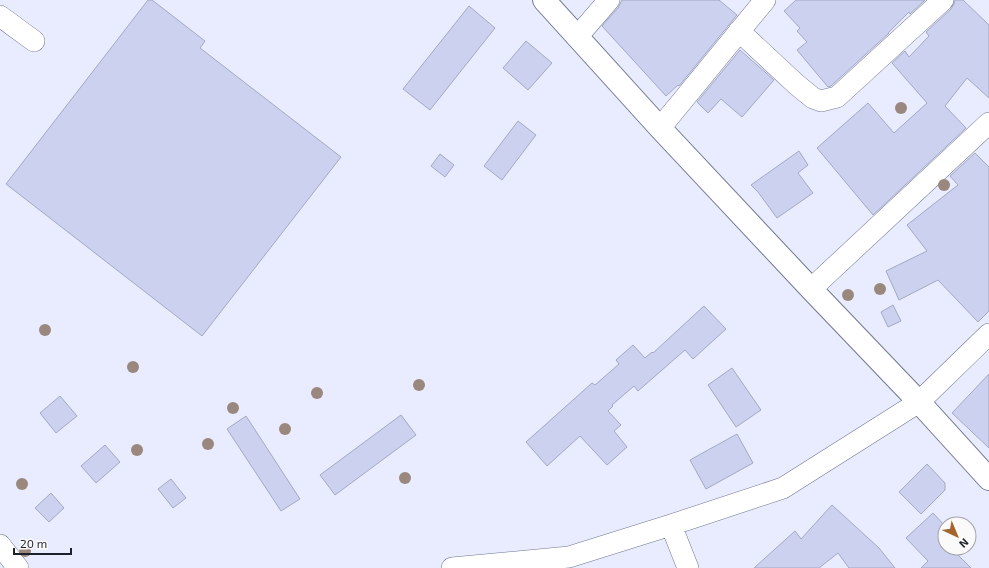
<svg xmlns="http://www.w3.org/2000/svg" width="989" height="568" viewBox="0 0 989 568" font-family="'Exo 2',sans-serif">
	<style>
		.building { fill: #cbd1ee; stroke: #a3a9c4 }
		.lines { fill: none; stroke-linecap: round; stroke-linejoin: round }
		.street-casing { stroke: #727791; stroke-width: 22 }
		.secondary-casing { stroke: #727791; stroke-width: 24 }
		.street { stroke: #fff; stroke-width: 21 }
		.secondary { stroke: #fff; stroke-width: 22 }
		.tree { fill: #9a887f }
	</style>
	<rect width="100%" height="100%" fill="#e8ecfe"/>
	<!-- building -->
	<path class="building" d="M148,0H152L205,41L200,48L341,157L202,336L6,184Z
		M622,0H719L737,15L679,86L678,85L666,96L602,26L618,8Z
		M796,0H925L910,14L909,12L888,33H889L831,86L828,87L797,50L807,42L797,31L800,28L784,11Z
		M955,0H963L989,25V98L967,78L945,106L966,128L873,215L817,148L868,103L894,133L927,103L892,63L905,51L909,57L929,36L926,32L951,9L954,4Z
		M469,6L495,28L430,110L403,89Z
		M526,41L552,63L528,90L503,68Z
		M740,50L774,80L742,117L721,99L708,113L697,102Z
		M518,121L536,135L502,180L484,166Z
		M799,151L808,165L798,173L813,193L777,218L758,192L751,185Z
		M975,153L989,167V311L978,322L938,280L899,300L886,271L927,251L907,225L958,185L950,176Z
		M440,154L454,165L445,177L431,166Z
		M893,305L901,321L888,327L881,312Z
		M704,306L726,329L693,359L685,350L638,391L634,386L612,405L613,406L608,411L621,425L614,431L627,447L607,465L580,436L547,466L526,442L592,383L595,385L619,364L616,360L633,345L645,358L652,352L653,353Z
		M732,368L761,410L736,427L708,385Z
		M989,374V448L952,413Z
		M60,396L77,416L56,433L40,413Z
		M401,415L416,435L335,495L320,475Z
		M246,416L300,499L281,511L227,429Z
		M737,434L753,463L706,489L690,460Z
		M105,445L120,462L96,483L81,466Z
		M927,464L945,483V490L921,514L899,492Z
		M171,479L186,498L173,508L158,489Z
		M51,493L64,508L49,522L35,508Z
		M832,505L879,548L895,568H849L838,553L819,568H754L795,531L801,539Z
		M933,513L945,526V548H951L971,568H921L928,561L906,538Z"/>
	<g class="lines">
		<!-- street casing -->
		<g class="street-casing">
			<path id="street" d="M0,16L34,41
				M739,31L797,85L813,98L821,101L837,97L943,0
				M577,37L609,0
				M660,128L765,0
				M811,289L989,123
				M671,525L688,568
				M0,545L18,568
				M452,568L569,557L671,525L783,488L919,402L989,334"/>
		</g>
		<!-- secondary casing -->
		<g class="secondary-casing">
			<path id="secondary" d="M544,0L660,128L811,289L919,402L989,479"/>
		</g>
		<!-- street -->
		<use href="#street" class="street"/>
		<!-- secondary -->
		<use href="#secondary" class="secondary"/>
	</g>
	<!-- trees -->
	<g class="tree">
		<circle cx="901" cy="108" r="6"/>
		<circle cx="944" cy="185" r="6"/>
		<circle cx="880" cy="289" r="6"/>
		<circle cx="848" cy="295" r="6"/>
		<circle cx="45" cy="330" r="6"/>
		<circle cx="133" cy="367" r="6"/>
		<circle cx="419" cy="385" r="6"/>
		<circle cx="317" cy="393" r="6"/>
		<circle cx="233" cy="408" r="6"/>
		<circle cx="285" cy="429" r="6"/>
		<circle cx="208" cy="444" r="6"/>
		<circle cx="137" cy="450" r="6"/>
		<circle cx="405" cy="478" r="6"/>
		<circle cx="22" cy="484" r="6"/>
		<circle cx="25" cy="551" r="6"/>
	</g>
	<!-- north arrow -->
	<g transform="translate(957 536) rotate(136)"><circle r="19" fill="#fafafa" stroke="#a2a3a7"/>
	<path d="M0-3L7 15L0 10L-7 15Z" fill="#a4652c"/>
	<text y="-6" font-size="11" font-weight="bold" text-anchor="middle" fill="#1e202a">N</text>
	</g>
	<!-- scale -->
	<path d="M14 548v6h57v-6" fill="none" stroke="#1e202a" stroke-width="2"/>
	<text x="20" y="548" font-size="12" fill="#1e202a" stroke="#fafafa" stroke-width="3" paint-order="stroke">20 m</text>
</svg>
